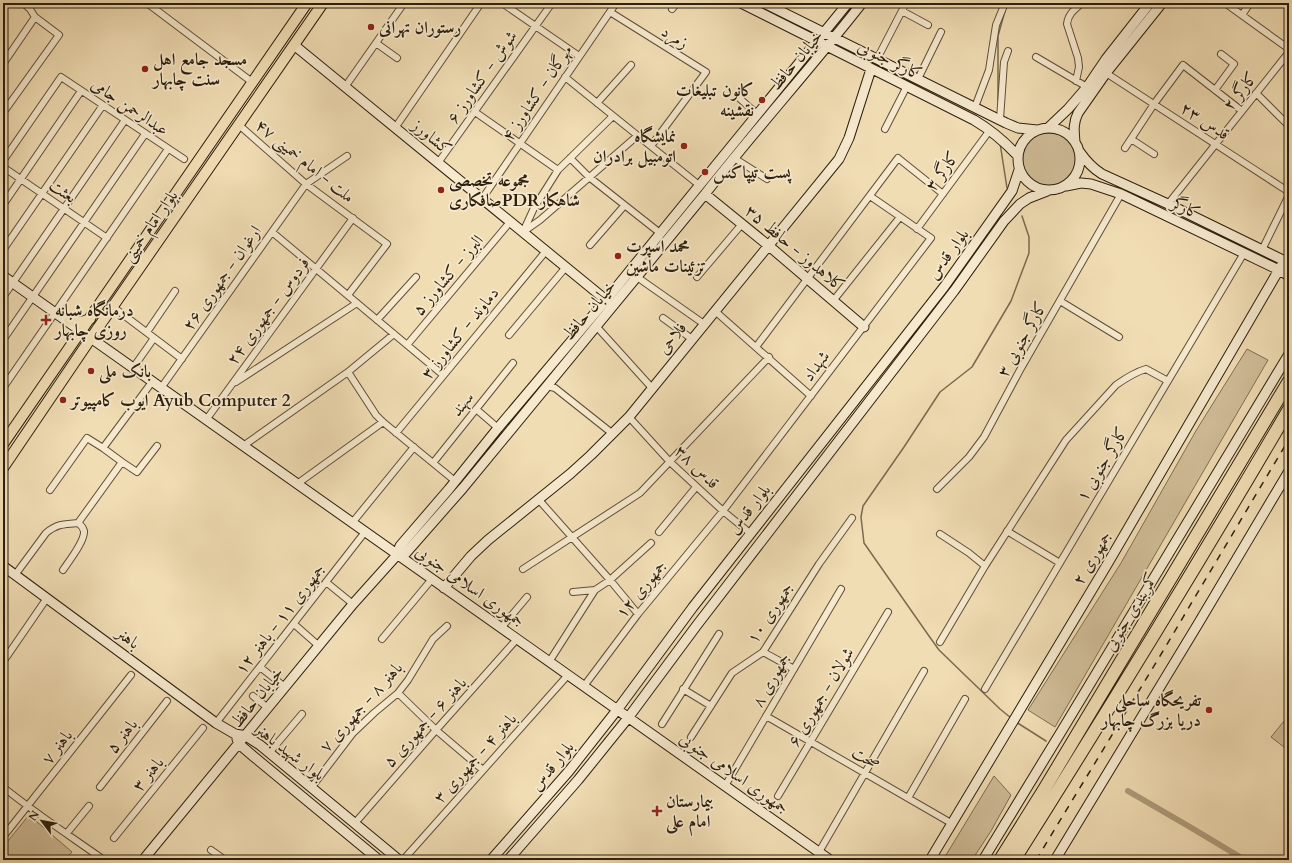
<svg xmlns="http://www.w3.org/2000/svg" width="1292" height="863" viewBox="0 0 1292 863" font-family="Cardo,Amiri,serif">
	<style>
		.green { fill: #d0bd98; stroke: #7e6e52 }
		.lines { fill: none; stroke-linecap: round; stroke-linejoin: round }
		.stream { stroke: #7a6a4f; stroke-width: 1.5 }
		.canal { stroke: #ae9c7b; stroke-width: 6 }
		.street-casing { stroke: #5e4e37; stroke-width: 8 }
		.secondary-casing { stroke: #2d1f0d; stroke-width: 11 }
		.primary-casing { stroke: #2d1f0d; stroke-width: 12 }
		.highway-casing { stroke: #2d1f0d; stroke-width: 14 }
		.street { stroke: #f6e9ce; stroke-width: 6 }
		.secondary { stroke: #f6e9ce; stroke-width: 9 }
		.primary { stroke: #f1ddb4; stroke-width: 10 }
		.highway { stroke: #f1ddb4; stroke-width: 12 }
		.rail { stroke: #2d1f0d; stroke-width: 1.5; stroke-dasharray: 7 7; stroke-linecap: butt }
		.poi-dot { fill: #8f2418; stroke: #f6e9ce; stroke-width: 1.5 }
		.labels { text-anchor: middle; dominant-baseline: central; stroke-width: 3.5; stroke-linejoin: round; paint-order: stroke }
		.poi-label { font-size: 17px; font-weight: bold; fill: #2d1f0d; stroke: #f6e9ce; text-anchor: start }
		.street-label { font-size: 17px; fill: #2d1f0d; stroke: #f6e9ce }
	</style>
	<rect width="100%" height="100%" fill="#f1ddb4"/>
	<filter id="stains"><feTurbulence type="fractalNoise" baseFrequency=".005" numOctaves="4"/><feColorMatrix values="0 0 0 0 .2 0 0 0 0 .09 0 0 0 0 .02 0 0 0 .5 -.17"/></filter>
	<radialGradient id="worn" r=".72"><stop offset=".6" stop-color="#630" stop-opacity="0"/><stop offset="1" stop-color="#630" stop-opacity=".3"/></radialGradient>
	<!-- green -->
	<path class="green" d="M1022 160a27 27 0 1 1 54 0a27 27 0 1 1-54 0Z
		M1247,349L1268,360L1055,727L1028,710L1121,563L1197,429Z
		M1289,715V751L1271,737Z
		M994,776L1011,795L991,831L972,860H943Z
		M29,815L72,852L65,860H3V847Z"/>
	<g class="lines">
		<!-- stream -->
		<path class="stream" d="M998,100V36L1005,11
			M1000,143L1007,188
			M1011,718L1000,709L939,650L929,636L864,543L861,517L863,506L904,447L940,392L972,367L1011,301L1029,253V237L1022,216
			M1016,722L1046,741"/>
		<!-- canal -->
		<path class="canal" d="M1128,791L1190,827L1245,860"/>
		<!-- street casing -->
		<g class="street-casing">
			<path id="street" d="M147,3L252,82
				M502,3L579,56
				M1225,3L1289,49
				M3,8L7,3
				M672,9L677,3
				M902,11L928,25
				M610,12L706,72L651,146
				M1242,15L1250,3
				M376,43L397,58
				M1036,57L1087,87
				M877,59L906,3
				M3,64L35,17
				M1106,73L1289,192
				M565,77L699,185
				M918,79L941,32
				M1076,81L1079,67L1078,58L1067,24C1068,14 1075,9 1082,3
				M345,87L404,3
				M1215,90L1234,64L1221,54
				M1256,93L1289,126
				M738,97L757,114
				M597,103L631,65
				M975,107L989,70L996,25L1005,3
				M475,112L558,170L613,116
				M3,113L59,35L35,17L30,9L23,3
				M1000,119L1004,62L1008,51
				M239,125L306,184L387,244L348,295
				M395,128L481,3
				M885,129L907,86
				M1131,139L1154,154
				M1125,148L1154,104L1183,65L1242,111
				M570,158L589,177L660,233
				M734,158L767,179
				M3,161L61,77L184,159
				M438,163L552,3
				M3,167L107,238
				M482,199L616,3
				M1168,204L1289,52
				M3,205L81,91
				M917,229L990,130
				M272,232L443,375
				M523,232L540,220L637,136
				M523,232L534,208L558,170
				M590,245L624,206
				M3,250L103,105
				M1262,250L1289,195
				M637,277L704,324
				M697,277L742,224
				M3,297L125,120
				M833,301L900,217
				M1060,301L1119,337
				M113,307L182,359
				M715,311L811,396
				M663,318L692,339
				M377,320L416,277
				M596,326L652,388
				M147,332L175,291
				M509,335L566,267
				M3,340L145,134
				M407,345L510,222
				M756,347L898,158L943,194
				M133,368L154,338
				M348,372L376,415L383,422L455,481
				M236,382L357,303
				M547,386L555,388L613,434
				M3,388L168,149
				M161,388L306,184L347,156
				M476,409L498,428
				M629,417L670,462L723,511L750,533
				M206,420L353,218
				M396,433L546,251
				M243,446L348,372L394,334
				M122,462L137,472L157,446
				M433,463L513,363
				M297,484L383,422
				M937,489L969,457L984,437L1020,370L1121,194
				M50,490L87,438L103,448
				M539,500L610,580L638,614
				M352,523L414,447
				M1007,531L1060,563
				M659,532L696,487
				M940,534L969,553L985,566
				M523,569L640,493L769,357
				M63,570C69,561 85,541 84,531C83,527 81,525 78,523
				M15,575L46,533C57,524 64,524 78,523L122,462L103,448L152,382
				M326,582L353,604
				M573,592L595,590L610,580L651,543
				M294,624L319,646
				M501,628L527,597
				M382,639L432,579
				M940,642L985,566L1066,440L1116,385C1126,378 1135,372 1146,369L1168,381
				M763,652L794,669
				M3,662L47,598
				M549,662L595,590
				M260,667L285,687
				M584,686L638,614L723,511L931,238L870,196
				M683,689L711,706
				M985,689L1244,253
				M398,693L436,730L483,770
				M253,696L268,708
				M766,716L951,823
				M216,723L365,532
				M662,724L719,634
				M691,737L732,673L763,652L819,564L852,518
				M269,753L302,714
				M725,786L841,589
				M3,787C35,813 70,836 104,860
				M100,787L167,701
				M311,788L353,733L374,713L398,693L408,680L433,639L447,626
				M778,796L888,612
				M908,798L965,699
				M355,823L436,730L517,639
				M67,833L89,806
				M3,837L131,675
				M114,838L203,728
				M211,850L225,860
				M819,852L924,671
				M403,860L568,675"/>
		</g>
		<!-- secondary casing -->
		<g class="secondary-casing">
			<path id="secondary" d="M741,3L974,120C991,130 1005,142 1018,156
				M764,3L1006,123L1018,128L1037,130
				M294,45L606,300
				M1018 159a31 31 0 1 1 62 0a31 31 0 1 1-62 0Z
				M1048,128L1068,109L1087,87L1106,59L1150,3
				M1075,142C1074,131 1073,123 1078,113L1106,73L1162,3
				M1079,151C1086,161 1092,168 1102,174L1168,204L1289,263
				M1066,186L1081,183L1091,184L1121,194L1279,270L1289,276
				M705,194L769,246L864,327
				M3,276L830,860
				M397,555L405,554L463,488L705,194C756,129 811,68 862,3
				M3,566L216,723L235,734L246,736L260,745L399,860
				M444,588L471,556L488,540L570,474L591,455L629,417L839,159L849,138L871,69
				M237,739L239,744L253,756L379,860
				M143,860L353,604L397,555L400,546L449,489L498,428L606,300L848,3
				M491,860L569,771L617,710L693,607L944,287L1012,191L1019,170
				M508,860L578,780L628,718L697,625L954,291L1004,221L1020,204L1029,198L1047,191
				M930,860L1108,563L1284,261
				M983,860L1061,732L1289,354
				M1055,860L1198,624L1289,471"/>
		</g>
		<!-- primary casing -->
		<g class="primary-casing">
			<path id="primary" d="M69,321L82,322L90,319
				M3,444L307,3
				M3,468L91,338L323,3"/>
		</g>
		<!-- highway casing -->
		<g class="highway-casing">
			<path id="highway" d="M1000,860L1045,788L1289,381
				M1014,860C1108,711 1200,561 1289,409"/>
		</g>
		<!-- street -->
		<use href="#street" class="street"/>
		<!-- secondary -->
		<use href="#secondary" class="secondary"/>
		<!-- primary -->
		<use href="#primary" class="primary"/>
		<!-- highway -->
		<use href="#highway" class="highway"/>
		<!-- rail -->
		<path class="rail" d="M1036,860L1160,656L1289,439"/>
	</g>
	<!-- markers -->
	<g class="poi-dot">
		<circle cx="371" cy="27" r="4"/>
		<circle cx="145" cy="69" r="4"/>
		<circle cx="762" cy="100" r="4"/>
		<circle cx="684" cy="146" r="4"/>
		<circle cx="705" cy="172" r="4"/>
		<circle cx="441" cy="190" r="4"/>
		<circle cx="618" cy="256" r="4"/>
		<path d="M44 314h4v4h4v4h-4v4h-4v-4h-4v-4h4z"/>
		<circle cx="91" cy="371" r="4"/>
		<circle cx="63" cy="400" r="4"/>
		<circle cx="1209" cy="710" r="4"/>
		<path d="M655 805h4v4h4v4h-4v4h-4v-4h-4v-4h4z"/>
	</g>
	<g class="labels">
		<!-- poi labels -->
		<g class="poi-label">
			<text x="379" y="27">رستوران تهرانی</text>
			<text x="153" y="59">مسجد جامع اهل<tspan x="153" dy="20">سنت چابهار</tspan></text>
			<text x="754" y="90" text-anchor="end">کانون تبلیغات<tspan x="754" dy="20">نقشینه</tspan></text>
			<text x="676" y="136" text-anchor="end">نمایشگاه<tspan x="676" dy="20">اتومبیل برادران</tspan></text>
			<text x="713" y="172">پست تیپاکس</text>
			<text x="449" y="180">مجموعه تخصصی<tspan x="449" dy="20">صافکاریPDRشاهکار</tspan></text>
			<text x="626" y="246">محمد اسپرت<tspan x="626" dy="20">تزئینات ماشین</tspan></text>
			<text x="55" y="310">درمانگاه شبانه<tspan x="55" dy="20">روزی چابهار</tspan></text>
			<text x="99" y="371">بانک ملی</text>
			<text x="71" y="400">ایوب کامپیوتر Ayub Computer 2</text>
			<text x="1201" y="700" text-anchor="end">تفریحگاه ساحلی<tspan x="1201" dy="20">دریا بزرگ چابهار</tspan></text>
			<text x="666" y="801">بیمارستان<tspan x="666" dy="20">امام علی</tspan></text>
		</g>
		<!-- street labels -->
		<g class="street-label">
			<text transform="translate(675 37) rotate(32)">زمرد</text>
			<text transform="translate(796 60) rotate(-50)">خیابان حافظ</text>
			<text transform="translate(890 60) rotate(26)">کارگر جنوبی</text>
			<text transform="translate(482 77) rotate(-55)">شوش - کشاورز ۶</text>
			<text transform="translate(1240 91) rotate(-51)">کارگر ۲</text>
			<text transform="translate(537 93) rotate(-56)">مهرگان - کشاورز ۴</text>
			<text transform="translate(130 107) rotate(34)">عبدالرحمن جامی</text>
			<text transform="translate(1205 121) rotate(33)">قدس ۲۳</text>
			<text transform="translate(432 137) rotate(39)">کشاورز</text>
			<text transform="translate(305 161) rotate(39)">ملت - امام خمینی ۴۷</text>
			<text transform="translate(942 171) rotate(-54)">کارگر ۳</text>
			<text transform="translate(63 191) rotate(34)">بعثت</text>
			<text transform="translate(1186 208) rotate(26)">کارگر</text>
			<text transform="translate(150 226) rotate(-55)">بلوار امام خمینی</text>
			<text transform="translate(795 248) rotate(40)">کلاهدوز - حافظ ۳۵</text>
			<text transform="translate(948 254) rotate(-54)">بلوار قدس</text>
			<text transform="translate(448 275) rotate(-50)">البرز - کشاورز ۵</text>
			<text transform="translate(222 278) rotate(-55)">ارغوان - جمهوری ۲۶</text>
			<text transform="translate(589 310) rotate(-50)">خیابان حافظ</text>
			<text transform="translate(268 311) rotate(-54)">فردوس - جمهوری ۲۴</text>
			<text transform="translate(460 333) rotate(-51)">دماوند - کشاورز ۳</text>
			<text transform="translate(672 338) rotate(-51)">فلاحی</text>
			<text transform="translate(1022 339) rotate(-61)">کارگر جنوبی ۳</text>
			<text transform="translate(816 366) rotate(-53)">شهداد</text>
			<text transform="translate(462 404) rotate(-52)">سهند</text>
			<text transform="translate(1102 464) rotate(-59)">کارگر جنوبی ۱</text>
			<text transform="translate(697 467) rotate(44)">قدس ۳۸</text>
			<text transform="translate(749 509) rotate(-52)">بلوار قدس</text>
			<text transform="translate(1092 558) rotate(-59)">جمهوری ۲</text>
			<text transform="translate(470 586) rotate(35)">جمهوری اسلامی جنوبی</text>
			<text transform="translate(641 589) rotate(-51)">جمهوری ۱۲</text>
			<text transform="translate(1131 612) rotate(-59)">کمربندی جنوبی</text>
			<text transform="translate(770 613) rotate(-56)">جمهوری ۱۰</text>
			<text transform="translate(280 619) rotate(-52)">جمهوری ۱۱ - باهنر ۱۲</text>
			<text transform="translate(128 638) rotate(36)">باهنر</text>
			<text transform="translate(771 680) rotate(-60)">جمهوری ۸</text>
			<text transform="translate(257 697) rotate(-51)">خیابان حافظ</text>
			<text transform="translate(821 697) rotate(-59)">شولان - جمهوری ۶</text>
			<text transform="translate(361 707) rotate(-48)">باهنر ۸ - جمهوری ۷</text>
			<text transform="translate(425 722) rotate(-48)">باهنر ۶ - جمهوری ۵</text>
			<text transform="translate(122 736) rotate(-52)">باهنر ۵</text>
			<text transform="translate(57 747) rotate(-52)">باهنر ۷</text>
			<text transform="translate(290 752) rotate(37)">بلوار شهید باهنر</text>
			<text transform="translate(475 758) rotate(-48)">باهنر ۴ - جمهوری ۳</text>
			<text transform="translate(866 758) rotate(30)">صحت</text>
			<text transform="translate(552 766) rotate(-51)">بلوار قدس</text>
			<text transform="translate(734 773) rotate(35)">جمهوری اسلامی جنوبی</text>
			<text transform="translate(148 774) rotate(-51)">باهنر ۳</text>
		</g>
	</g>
	<!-- margin -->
	<rect width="1292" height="863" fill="none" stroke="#f1ddb4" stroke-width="16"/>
	<rect x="4" y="4" width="1284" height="855" fill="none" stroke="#2d1f0d" stroke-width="2"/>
	<rect x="8" y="8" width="1276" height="847" fill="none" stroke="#2d1f0d"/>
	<!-- north arrow -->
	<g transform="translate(42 821) rotate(302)" stroke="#f6e9ce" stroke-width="3" paint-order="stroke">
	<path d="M0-3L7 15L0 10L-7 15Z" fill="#2d1f0d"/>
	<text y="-6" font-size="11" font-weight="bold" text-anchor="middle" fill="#2d1f0d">N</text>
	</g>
	<rect width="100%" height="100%" filter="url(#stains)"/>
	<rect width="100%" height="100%" fill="url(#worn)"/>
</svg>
